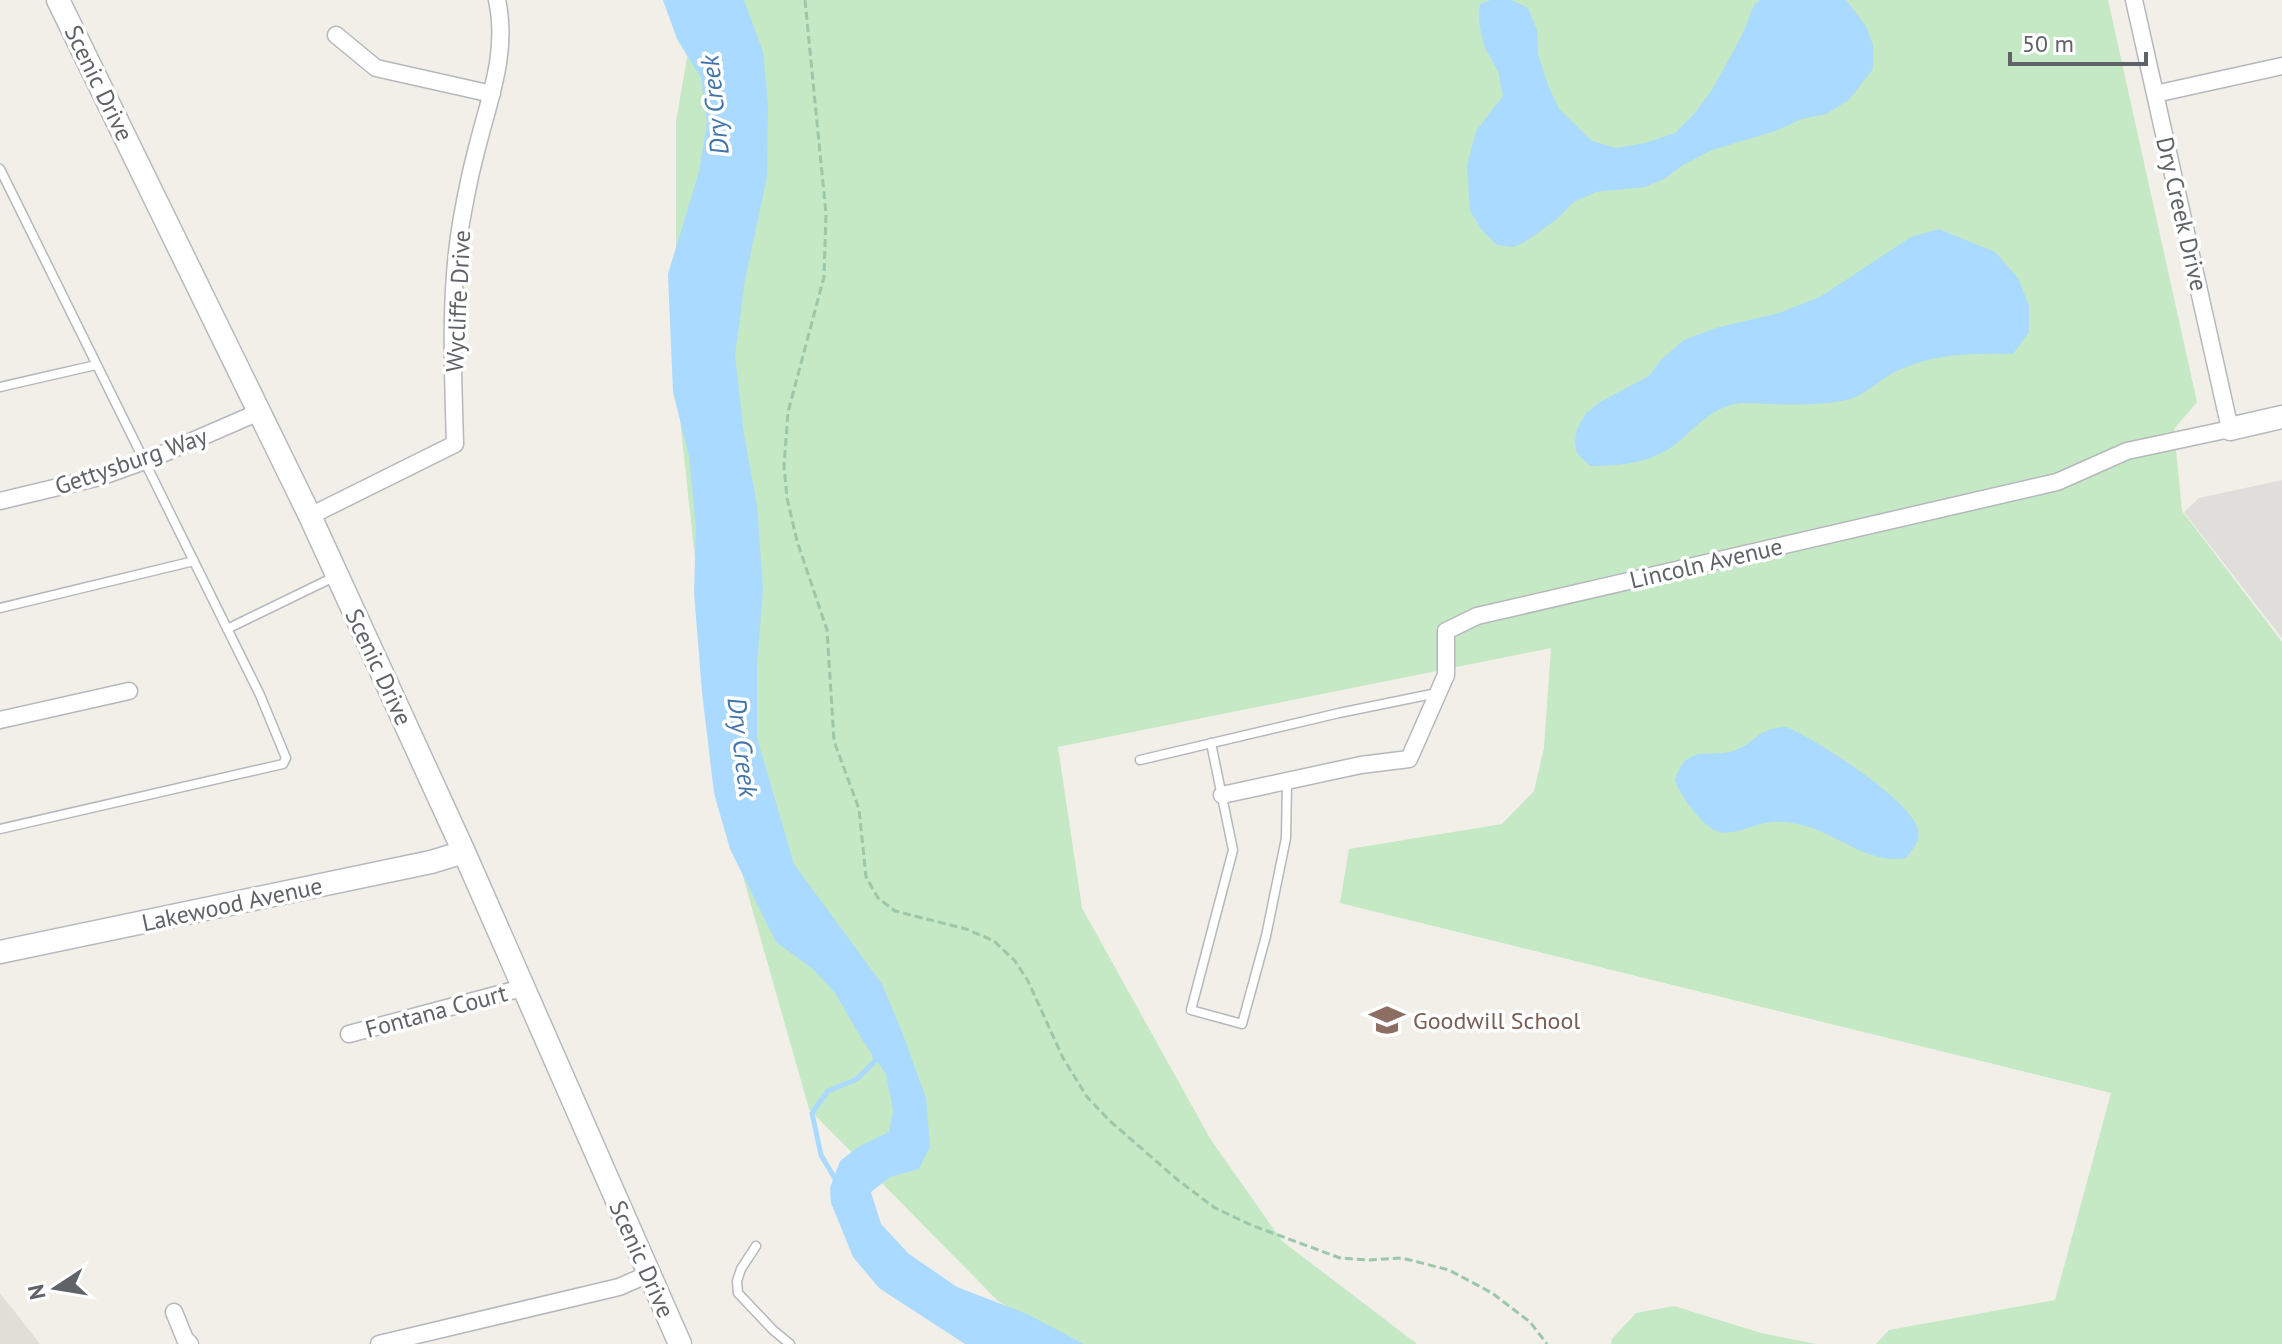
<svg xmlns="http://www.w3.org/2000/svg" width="2282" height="1344" viewBox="0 0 2282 1344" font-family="'PT Sans',sans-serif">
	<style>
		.industrial { fill: #e0deda }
		.education { fill: #e1ded6 }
		.green { fill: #c5e8c5 }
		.water { fill: #aadaff }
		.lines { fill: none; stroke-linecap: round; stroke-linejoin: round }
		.stream { stroke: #aadaff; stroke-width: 5 }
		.lane-casing { stroke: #b5b8bc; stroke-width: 11 }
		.street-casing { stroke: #b5b8bc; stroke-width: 19 }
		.secondary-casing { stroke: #b6babf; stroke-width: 25 }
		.path { stroke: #9cc7a9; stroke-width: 3; stroke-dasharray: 8 4; stroke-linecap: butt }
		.lane { stroke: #fff; stroke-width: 8 }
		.street { stroke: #fff; stroke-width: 16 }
		.secondary { stroke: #fff; stroke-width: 22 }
		.labels { text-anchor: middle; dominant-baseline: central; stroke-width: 7; stroke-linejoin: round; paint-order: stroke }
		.street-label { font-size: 24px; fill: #5f6368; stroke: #fff }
		.education-label { font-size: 24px; fill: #785e54; stroke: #fff; text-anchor: start }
		.water-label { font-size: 26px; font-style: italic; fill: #4174aa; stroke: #fff }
	</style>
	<rect width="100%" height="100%" fill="#f1efe8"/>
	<!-- industrial -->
	<path class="industrial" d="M2282,480V638L2184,512L2199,498Z"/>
	<!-- education -->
	<path class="education" d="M0,1293L40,1344H0Z"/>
	<!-- green -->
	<path class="green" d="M697,0H2108L2197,402L2174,429L2182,511L2282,642V1344H1876L1889,1330L2055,1300L2111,1093L1340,903L1349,849L1502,824L1534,791L1544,748L1551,648L1058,747L1082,908L1211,1140L1282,1241L1417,1344H1061L997,1300L809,1109L721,799L676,382V122Z
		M1674,1306L1761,1333L1816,1344H1611L1612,1339L1636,1313Z"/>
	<!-- water -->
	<path class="water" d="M663,0H744L763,52L768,104L767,177L745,280L735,355L744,434L757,505L763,589L757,665V738L794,864L882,984L902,1032L926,1098L930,1147L919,1169L890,1177L871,1192L881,1224L909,1254L957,1287L1027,1314L1084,1344H965L879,1288L853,1257L831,1203L830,1188L840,1161L858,1147L889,1132L893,1110L886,1074L863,1041L835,993L813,969L776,942L730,849L714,793L702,692L694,593L696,528L689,456L673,392L668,274L699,172L707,123L701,78L677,39Z
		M1491,0H1511L1528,8L1537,30L1538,54L1548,85L1559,109L1592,141L1616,148L1645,143L1675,133L1694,114L1712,90L1741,37L1754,5L1760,0H1846L1866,26L1873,45V69L1849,100L1826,114L1802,119L1775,131L1712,150L1683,165L1664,179L1645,187L1596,192L1574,202L1557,219L1525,242L1513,247L1497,245L1482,230L1470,211L1467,166L1476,131L1503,96L1498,71L1485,48L1481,33L1479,19L1480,4Z
		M1939,229L1995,252L2018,278L2029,305V332L2013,354C1973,353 1936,353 1899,370C1878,379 1865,398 1841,401C1819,405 1796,405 1774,404C1760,404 1744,401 1731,405C1709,411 1694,429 1677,443C1652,463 1621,466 1590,466L1577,453L1575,442L1577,429L1586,413L1600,402L1649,376L1661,360L1684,340L1716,328L1779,313L1820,297L1911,237Z
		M1786,727C1813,737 1914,802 1918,830C1920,842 1913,849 1906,858C1869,865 1838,834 1802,825C1793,823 1781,821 1772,822C1754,823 1734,837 1717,831C1703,827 1679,794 1675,780C1678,772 1680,764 1688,759C1701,749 1721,757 1736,750C1760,740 1755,729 1786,727Z"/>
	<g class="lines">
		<!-- stream -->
		<path class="stream" d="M837,1182L821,1155L812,1113L828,1091L857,1079L876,1060L874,1053"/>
		<!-- lane casing -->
		<g class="lane-casing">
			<path id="lane" d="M0,169L260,695L286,758L283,764L0,829
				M0,387L96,365
				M0,608L194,561
				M227,629L336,576
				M1211,743L1233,850L1191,1010L1242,1024L1266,936L1286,838L1287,782
				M1140,760L1339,713L1437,693
				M756,1246L741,1269L737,1281L738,1293L773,1330L790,1344"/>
		</g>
		<!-- street casing -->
		<g class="street-casing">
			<path id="street" d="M336,35L376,68L492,94
				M2155,94L2282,66
				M0,501L100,477L153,458L259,412
				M310,516L455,444C453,370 449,296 461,223C465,201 469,178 475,156C487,104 509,55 497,0
				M0,720L129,691
				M1222,795L1361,765L1409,759L1446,675V631L1477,616L2057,482L2127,451L2230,429L2134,0
				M349,1034L522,988
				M174,1312L185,1339L190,1344
				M379,1344L619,1287L649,1274"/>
		</g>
		<!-- secondary casing -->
		<g class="secondary-casing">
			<path id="secondary" d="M58,0L310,516L464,852L680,1344
				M2230,429L2282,417
				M0,952L431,862L464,852"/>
		</g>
		<!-- path -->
		<path class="path" d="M805,0L826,214L824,277L788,412L784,466L787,498L797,541L827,630L834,741L859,809L866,877L878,898L895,911L966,929L994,941L1015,961L1028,981L1063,1058L1087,1097L1110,1121L1179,1181L1215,1208L1251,1225L1340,1258L1369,1260L1402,1258L1449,1270L1492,1293L1530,1322L1547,1344"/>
		<!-- lane -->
		<use href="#lane" class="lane"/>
		<!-- street -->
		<use href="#street" class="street"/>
		<!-- secondary -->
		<use href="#secondary" class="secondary"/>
	</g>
	<!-- icons -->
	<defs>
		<g id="school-bare" transform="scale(2.76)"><path d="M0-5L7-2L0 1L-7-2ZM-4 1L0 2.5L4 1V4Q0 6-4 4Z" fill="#8d6e63" stroke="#fff" stroke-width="2.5" paint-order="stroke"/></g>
	</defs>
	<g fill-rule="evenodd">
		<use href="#school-bare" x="1387" y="1020"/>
	</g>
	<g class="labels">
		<!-- street labels -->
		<g class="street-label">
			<text transform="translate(99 83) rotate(64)">Scenic Drive</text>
			<text transform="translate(2182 214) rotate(77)">Dry Creek Drive</text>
			<text transform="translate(458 301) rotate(-87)">Wycliffe Drive</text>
			<text transform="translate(131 461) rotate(-19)">Gettysburg Way</text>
			<text transform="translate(1706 563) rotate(-13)">Lincoln Avenue</text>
			<text transform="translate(379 667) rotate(65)">Scenic Drive</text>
			<text transform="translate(232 904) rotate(-12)">Lakewood Avenue</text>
			<text transform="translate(436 1011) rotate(-15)">Fontana Court</text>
			<text transform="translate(642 1259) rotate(66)">Scenic Drive</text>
		</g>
		<!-- education labels -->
		<g class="education-label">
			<text x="1413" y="1020">Goodwill School</text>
		</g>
		<!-- water labels -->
		<g class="water-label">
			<text transform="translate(714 105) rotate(-96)">Dry Creek</text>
			<text transform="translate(743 747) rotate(83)">Dry Creek</text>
		</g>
	</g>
	<!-- north arrow -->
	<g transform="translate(56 1288) rotate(258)" stroke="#ffffff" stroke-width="6" paint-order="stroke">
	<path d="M0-6L14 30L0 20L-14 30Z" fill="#5f6368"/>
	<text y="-12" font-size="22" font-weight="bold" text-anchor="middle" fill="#5f6368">N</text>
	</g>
	<!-- scale -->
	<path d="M2010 52v12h136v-12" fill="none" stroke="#5f6368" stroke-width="4"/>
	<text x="2022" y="52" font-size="24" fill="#5f6368" stroke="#ffffff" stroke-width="6" paint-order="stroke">50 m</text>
</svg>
